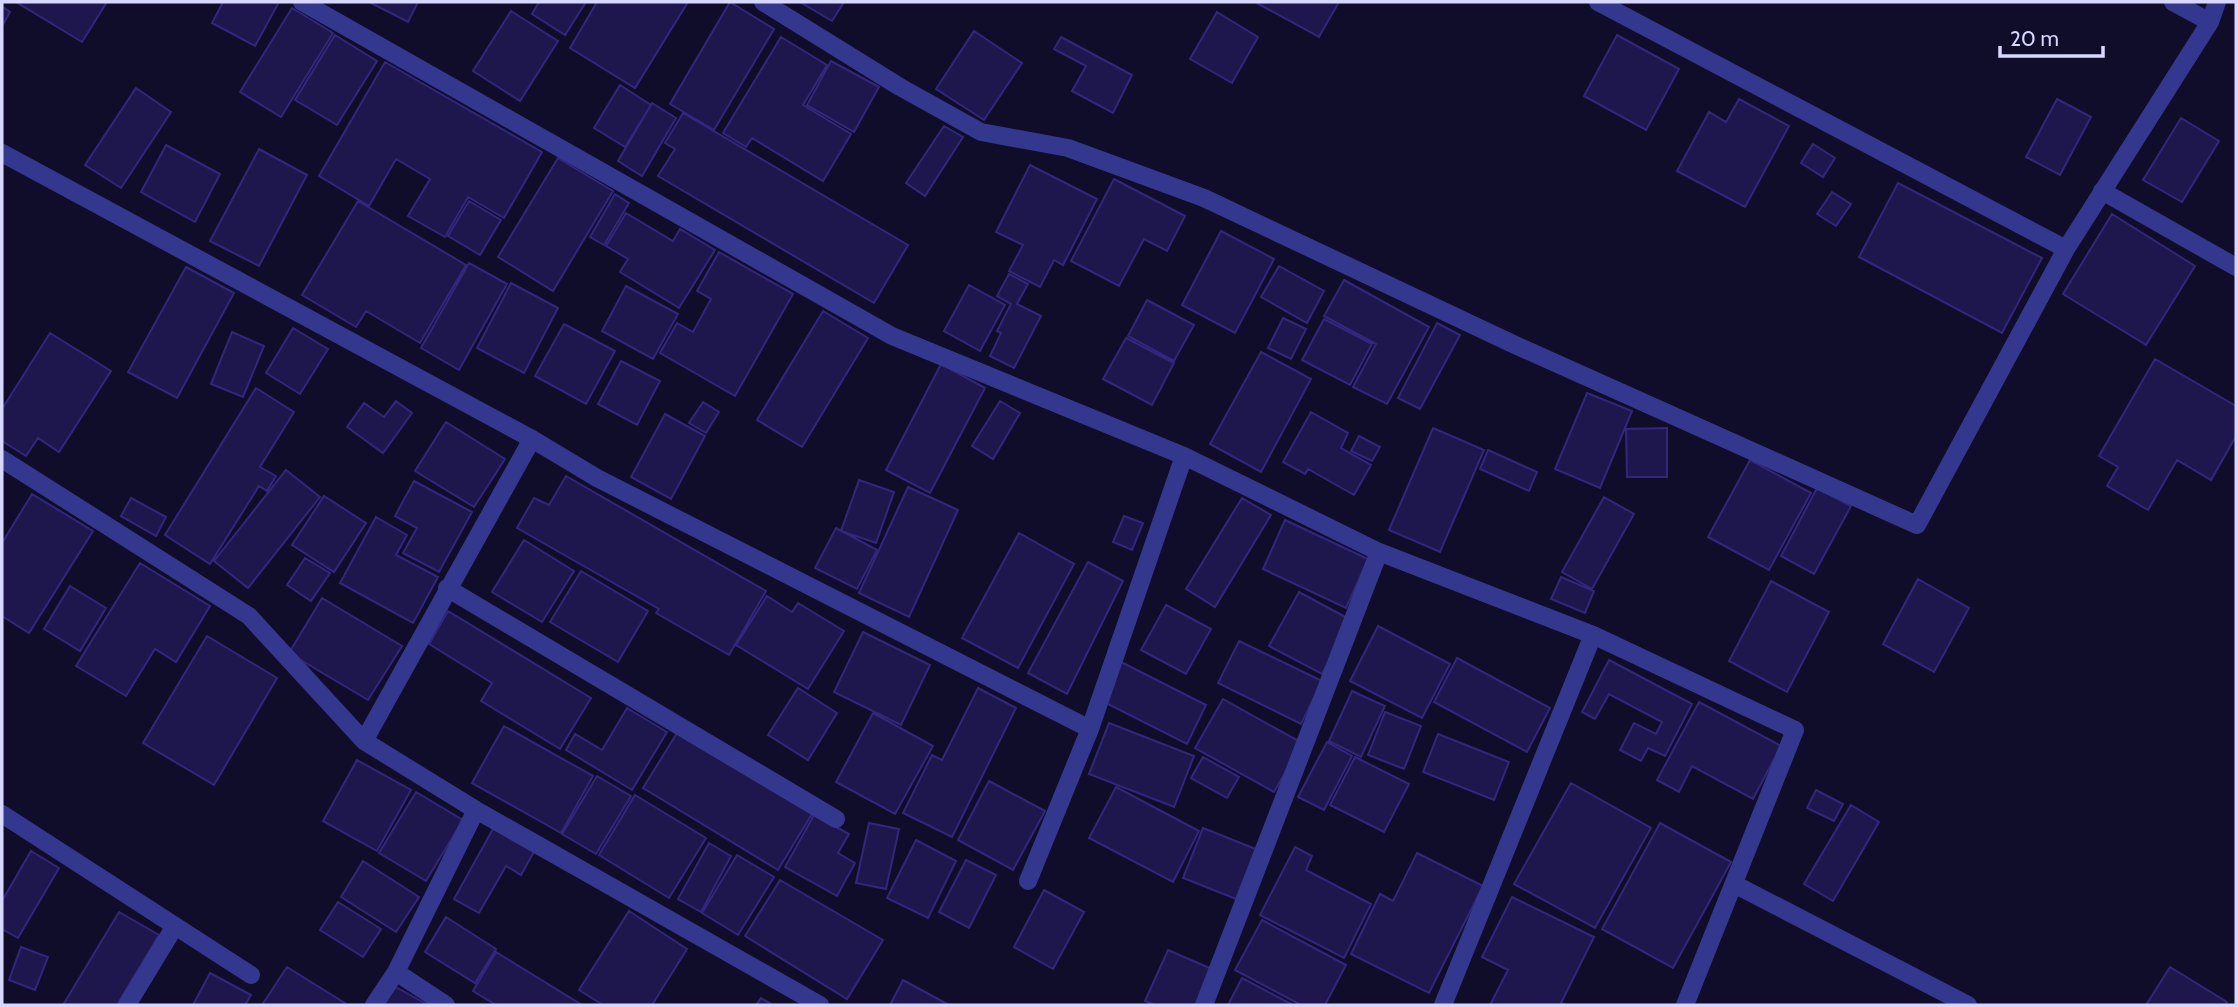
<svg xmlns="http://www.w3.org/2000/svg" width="2238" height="1007" viewBox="0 0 2238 1007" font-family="Cabin,sans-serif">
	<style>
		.building { fill: #1e174d; stroke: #31277c; stroke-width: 2 }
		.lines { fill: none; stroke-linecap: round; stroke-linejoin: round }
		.minor { stroke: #34378e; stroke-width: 18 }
	</style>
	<rect width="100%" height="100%" fill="#100d2a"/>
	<!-- building -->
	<path class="building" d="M16,2H107L82,42Z
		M223,2H279L255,46L212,23Z
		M369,2H418L408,22Z
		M539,2H586L565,35L532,14Z
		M597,2H688L635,88L570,48Z
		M730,2L774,29L714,130L670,104Z
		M800,2H844L832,21Z
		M1255,2H1339L1319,37Z
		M2,6L10,12L2,26Z
		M292,8L333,33L281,117L240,92Z
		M511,11L558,41L520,101L473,71Z
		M1217,12L1258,37L1232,83L1190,59Z
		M974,31L1022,63L984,120L936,89Z
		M335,35L377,61L337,125L295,100Z
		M1617,35L1679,69L1646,130L1584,96Z
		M781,37L827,65L803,105L851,134L823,181L752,138L746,147L723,133Z
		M1061,37L1132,75L1113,113L1072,91L1086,66L1054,49Z
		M831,61L879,87L854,132L807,105Z
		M385,62L542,152L504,218L468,197L445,237L408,216L430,179L396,159L369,206L319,176Z
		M620,85L651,105L625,147L594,128Z
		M136,88L171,112L121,188L85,165Z
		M1739,99L1789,126L1745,207L1677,171L1709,112L1726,122Z
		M2057,99L2091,117L2060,175L2026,157Z
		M652,103L676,118L642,176L618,161Z
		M683,113L908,245L874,303L658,176L675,149L665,143Z
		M2181,118L2219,141L2182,202L2143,180Z
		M944,126L963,137L925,196L906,183Z
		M1813,144L1835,158L1823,177L1801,163Z
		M166,145L220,174L195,222L141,192Z
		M259,149L307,175L259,266L210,241Z
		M558,158L613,191L553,291L498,257Z
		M1030,165L1097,199L1063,265L1054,260L1040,287L1009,271L1023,245L996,232Z
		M1114,179L1185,216L1167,251L1144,239L1119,286L1071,261Z
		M1898,183L2042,258L2002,333L1859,257Z
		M1832,192L1851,204L1836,226L1817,214Z
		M615,194L629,203L604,245L590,237Z
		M358,201L466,265L420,343L366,311L356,327L302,295Z
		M469,201L501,220L480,255L448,236Z
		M626,213L673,241L680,229L715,250L679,308L620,272L628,259L606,246Z
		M2112,214L2195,266L2146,345L2063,294Z
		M1221,231L1274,259L1235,333L1182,305Z
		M719,252L793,294L735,396L660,353L677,323L693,332L711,299L697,291Z
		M469,263L507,284L459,370L421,348Z
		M1279,266L1324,291L1307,323L1261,297Z
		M186,267L234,293L177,398L128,372Z
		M1009,274L1028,284L1017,304L1041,316L1014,368L990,356L1001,333L997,331L1011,304L997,296Z
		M1344,280L1429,327L1387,404L1353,387L1376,344L1324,316Z
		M511,283L558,308L524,373L477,348Z
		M969,285L1005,305L980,351L944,331Z
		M626,286L678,314L653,359L602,331Z
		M1147,300L1194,325L1174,361L1128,336Z
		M823,311L868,338L802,447L757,420Z
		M1283,318L1306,329L1291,359L1268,348Z
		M1324,319L1372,344L1350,385L1302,360Z
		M1437,323L1460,335L1420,409L1398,398Z
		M564,324L615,351L586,404L535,376Z
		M293,328L328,349L300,394L266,373Z
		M232,332L264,346L243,397L211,384Z
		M50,333L111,371L59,452L38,438L26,456L2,441V409Z
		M1126,338L1174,363L1152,405L1103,379Z
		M1261,352L1311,379L1261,472L1210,444Z
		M2155,359L2236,406V436L2211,480L2177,460L2148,510L2107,486L2118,467L2099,456Z
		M621,361L660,381L637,425L598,404Z
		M941,364L985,388L930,493L886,470Z
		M256,388L294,412L260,467L276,476L267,491L259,486L210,564L165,535Z
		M1587,393L1632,411L1600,488L1555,469Z
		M396,401L412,413L383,453L347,427L364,403L384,417Z
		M1000,401L1020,413L993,459L972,446Z
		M703,402L719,412L706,433L689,423Z
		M1311,412L1348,433L1341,448L1371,465L1354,495L1308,469L1305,474L1283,462Z
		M665,414L705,436L671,499L631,477Z
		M446,422L505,459L474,507L415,471Z
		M1433,428L1484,450L1440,552L1389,530Z
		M1667,428V477H1627L1626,429Z
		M1359,436L1380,447L1372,461L1351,451Z
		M1488,450L1537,472L1529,491L1480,469Z
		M1750,460L1811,493L1769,570L1708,537Z
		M286,470L320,497L248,588L214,561Z
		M566,476L766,591L729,655L656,613L659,609L517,528L534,498L549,505Z
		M859,480L894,492L876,543L841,531Z
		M414,481L472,512L439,572L403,553L417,528L395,516Z
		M908,487L958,510L909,617L859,593Z
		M1817,488L1851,506L1814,574L1781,556Z
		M32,494L93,531L29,633L2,616V543Z
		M324,496L366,523L334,572L292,545Z
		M1604,497L1634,514L1592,589L1562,572Z
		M131,498L166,517L156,536L121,516Z
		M1242,498L1271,515L1215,607L1186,589Z
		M1124,516L1143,523L1132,550L1113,542Z
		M376,517L407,535L396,555L438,577L413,623L340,583Z
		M1285,520L1368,559L1346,608L1263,569Z
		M836,528L877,550L857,589L815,568Z
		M1019,533L1074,564L1018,668L962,638Z
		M524,540L574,571L542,622L492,592Z
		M305,558L330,573L311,601L287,585Z
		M1088,562L1123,581L1067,694L1028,673Z
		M140,563L210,606L176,662L155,649L126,696L76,666Z
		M581,571L648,611L618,662L550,622Z
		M1561,577L1594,591L1585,613L1551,599Z
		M1918,579L1969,608L1934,672L1883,644Z
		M1771,581L1829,612L1787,692L1729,661Z
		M70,586L106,608L80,651L44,629Z
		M1299,592L1351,620L1322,674L1269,646Z
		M767,596L792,612L798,603L844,631L808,689L736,645Z
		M322,598L402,646L368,700L289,653Z
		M1166,605L1211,629L1186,674L1141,650Z
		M448,611L591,698L560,749L481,701L492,683L429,644Z
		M1378,626L1450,664L1422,718L1350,681Z
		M863,632L930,665L901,725L834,692Z
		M207,636L277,678L214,785L143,743Z
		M1239,641L1322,681L1301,724L1218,683Z
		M1457,658L1550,708L1527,752L1434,702Z
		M1609,660L1692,704L1665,756L1648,748L1641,761L1620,750L1634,723L1656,734L1662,722L1609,694L1595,719L1582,712Z
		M1121,662L1206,705L1187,744L1102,701Z
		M798,688L837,713L808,760L768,735Z
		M978,688L1016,708L952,837L903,813L932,755L942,760Z
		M1352,691L1385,706L1361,757L1329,741Z
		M1223,699L1302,743L1274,792L1195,748Z
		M1699,702L1781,746L1753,799L1692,766L1679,792L1657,780Z
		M627,708L667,732L632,790L566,750L575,734L602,750Z
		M1385,712L1421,726L1404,769L1368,755Z
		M873,713L933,746L895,814L836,782Z
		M1109,723L1194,756L1174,807L1089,774Z
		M504,726L593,776L561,833L472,783Z
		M677,733L812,814L778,870L643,788Z
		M1438,734L1509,762L1494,800L1423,772Z
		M1327,742L1352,756L1324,810L1298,797Z
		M1203,757L1239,777L1227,798L1191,778Z
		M1355,757L1409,784L1384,832L1330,805Z
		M357,760L411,790L377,851L323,821Z
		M597,776L631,796L596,854L562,834Z
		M989,781L1045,811L1013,870L958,840Z
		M1571,783L1651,828L1595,928L1514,884Z
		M1116,787L1199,831L1173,882L1089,838Z
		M1816,790L1843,804L1834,821L1807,808Z
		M416,792L463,820L426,881L379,853Z
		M635,795L706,838L669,898L599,855Z
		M1851,805L1879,822L1833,901L1804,884Z
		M814,815L849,834L838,853L855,863L837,896L785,867Z
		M869,823L899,829L886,889L856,883Z
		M1660,823L1731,862L1673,968L1602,929Z
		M494,827L535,850L521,875L506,866L479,913L454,899Z
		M1203,828L1256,849L1236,899L1183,878Z
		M916,840L956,861L928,918L887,898Z
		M709,843L731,856L701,912L678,899Z
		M1295,847L1312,856L1306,870L1371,904L1344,958L1260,915Z
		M31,851L59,868L18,938L2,929V901Z
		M1417,853L1483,886L1429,993L1351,954L1380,894L1393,901Z
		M737,855L774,877L738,935L702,913Z
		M966,860L996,875L969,928L939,912Z
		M363,861L419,897L396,932L341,897Z
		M780,880L883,940L847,999L745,936Z
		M1044,890L1084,912L1053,969L1014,947Z
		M1512,897L1594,937L1561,1003L1566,1005H1490L1508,970L1482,957Z
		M338,902L381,929L363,957L320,930Z
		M629,911L687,949L652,1005H603L579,990Z
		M119,912L159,935L117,1005H63Z
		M446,917L496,949L475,983L425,952Z
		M1262,920L1346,965L1325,1005H1301L1235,970Z
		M21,947L48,957L35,990L9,980Z
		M1168,950L1212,969L1196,1005H1155L1145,1001Z
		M496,952L582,1005H496L473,991Z
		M287,967L348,1005H262Z
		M2170,967L2227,1002L2225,1005H2146Z
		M210,973L251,995L245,1005H193Z
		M1242,978L1293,1005H1228Z
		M903,980L949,1005H890Z
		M394,986L428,1005H383Z
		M761,998L773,1005H756Z"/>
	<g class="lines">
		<!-- minor -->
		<path class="minor" d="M302,2L892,336L1184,456L1379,552L1593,635L1795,730L1685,1005
			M763,2L900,87L981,132L1068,148L1204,198L1513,344L1917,525L2066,249L1598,2
			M2173,2L2210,22L2217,2
			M2,153L532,439L597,478L1090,729L1184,456
			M2102,191L2236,267
			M2066,249L2210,22
			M532,439L364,741L476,810L820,1005
			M2,459L249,616L364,741
			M447,588L836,819
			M2,814L251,975
			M1028,881L1090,729
			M1734,884L1968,1005
			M396,972L446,1005
			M127,1005L175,926
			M374,1005L396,972L476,810
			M1204,1005L1379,552
			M1443,1005L1593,635"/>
	</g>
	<!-- border -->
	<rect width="2238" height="1007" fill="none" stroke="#d8d7ff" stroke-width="7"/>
	<!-- scale -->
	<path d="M2000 46v10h103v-10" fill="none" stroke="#d8d7ff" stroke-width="3.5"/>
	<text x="2010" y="46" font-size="21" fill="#d8d7ff" stroke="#100d2a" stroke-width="5" paint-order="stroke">20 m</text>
</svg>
